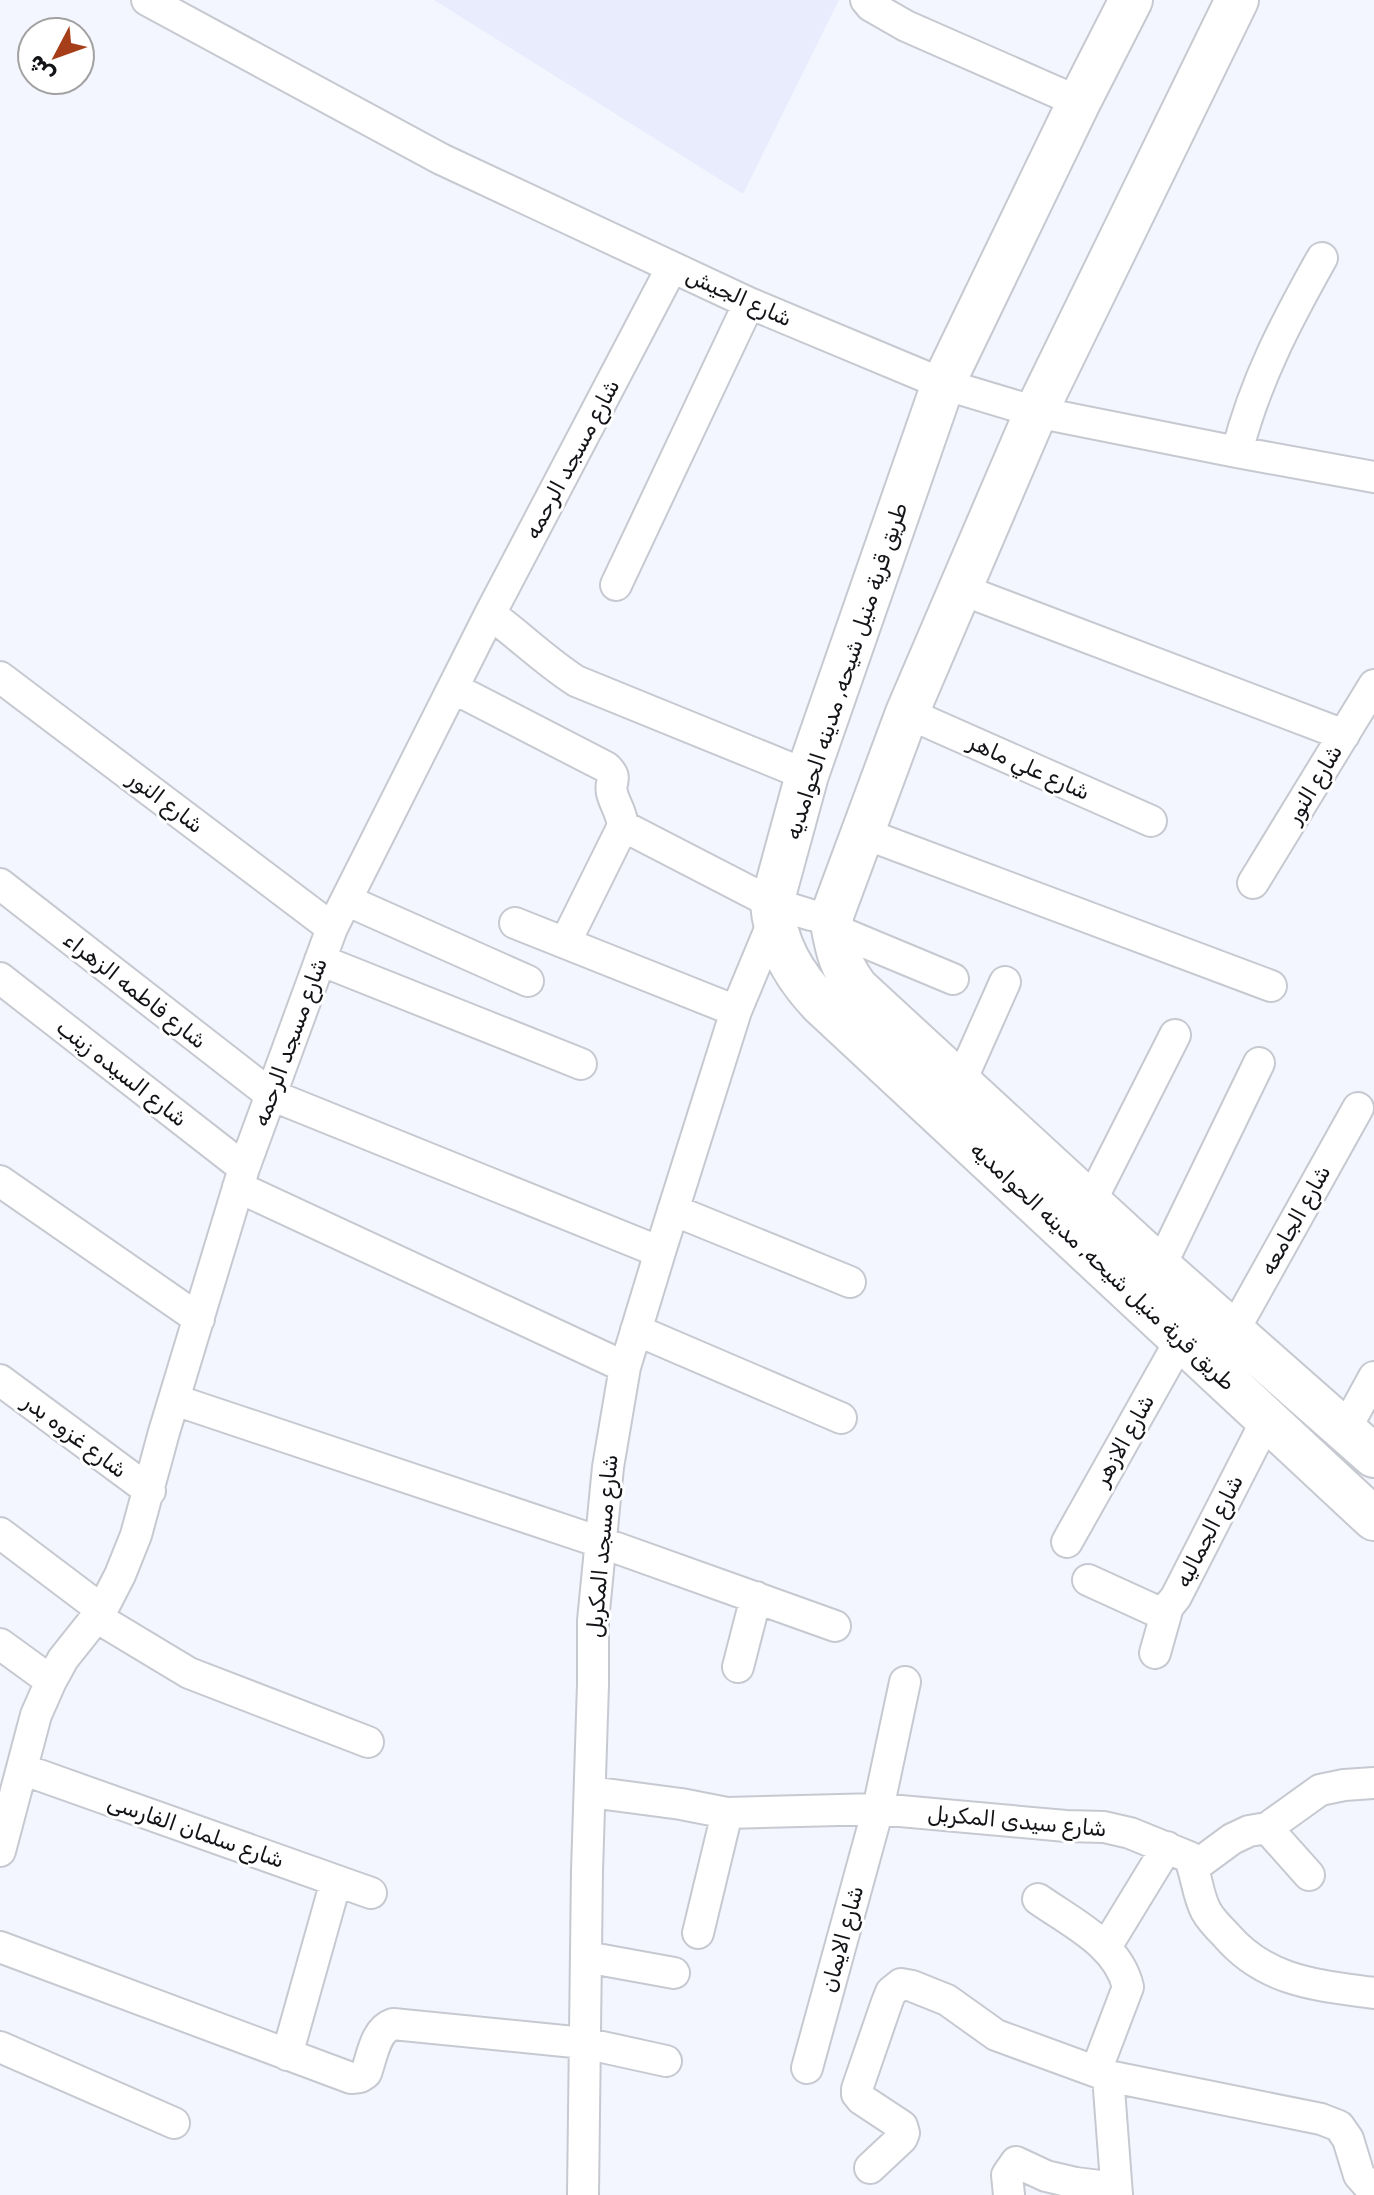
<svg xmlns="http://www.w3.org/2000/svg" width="1374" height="2195" viewBox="0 0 1374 2195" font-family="Rubik,'Noto Naskh Arabic',sans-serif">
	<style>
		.built { fill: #e8ecfc }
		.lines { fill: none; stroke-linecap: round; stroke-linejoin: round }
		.street-casing { stroke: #c7c9d1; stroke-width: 34 }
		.secondary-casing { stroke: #c7c9d1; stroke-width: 46 }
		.street { stroke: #fff; stroke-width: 30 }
		.secondary { stroke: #fff; stroke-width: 42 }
		.labels { text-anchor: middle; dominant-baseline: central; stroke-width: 6; stroke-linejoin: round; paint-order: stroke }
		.street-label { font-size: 22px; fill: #131417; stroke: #fff }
	</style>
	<rect width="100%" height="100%" fill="#f4f6ff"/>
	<!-- built -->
	<path class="built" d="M434,0H839L743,194Z"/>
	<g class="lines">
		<!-- street casing -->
		<g class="street-casing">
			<path id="street" d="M147,0L441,159L749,303L943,384L1036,412L1237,452L1374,477
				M866,0L871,6L906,26L1079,102
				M1237,452C1255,381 1286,322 1322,258
				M616,585L749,303
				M960,589L1344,735
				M490,614C520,636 545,661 576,681L807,775
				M0,677L332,928
				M453,688L606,767C619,779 609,780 612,793C615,805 621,811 623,826L565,943
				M907,713L1151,821
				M623,826L772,903L811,915L831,918
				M863,833L1271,986
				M1253,883L1374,685
				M0,884L271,1095L660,1252
				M346,900L528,981
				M515,923L736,1011
				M833,929L953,979
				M320,960L581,1064
				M0,978L244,1168
				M960,1083L1005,982
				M0,1181L199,1319
				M238,1187L625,1367
				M1090,1203L1175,1035
				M673,1210L850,1282
				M1160,1267L1259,1063
				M636,1330L841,1418
				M1233,1332L1358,1108
				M0,1380L150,1491
				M175,1400L600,1542L835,1626
				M1345,1430L1374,1377
				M0,1533L102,1610
				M1067,1542L1181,1339
				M1088,1580L1156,1611L1168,1607L1176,1597L1267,1419
				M96,1617L189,1673L368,1742
				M0,1644L51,1681
				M1155,1653L1168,1607
				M738,1667L756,1597
				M22,1769L371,1893
				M590,1792L681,1804L727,1813L878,1809L1066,1826L1104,1827L1130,1833L1189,1857C1197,1875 1197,1894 1206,1911C1211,1920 1219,1928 1226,1935C1266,1982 1317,1985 1374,1993
				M1267,1828L1309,1875
				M0,1851L36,1715L51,1681L63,1659L102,1610L120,1575L136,1535L164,1432L244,1168L332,928L490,614L672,267
				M1194,1867L1232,1839L1249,1831L1267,1828L1320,1790L1344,1785L1374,1783
				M1038,1899C1072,1923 1118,1944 1128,1987L1096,2071
				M698,1933L727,1813
				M0,1947L351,2078L360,2077L366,2073C372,2057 375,2030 393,2024L584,2043L666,2061
				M1106,1947L1167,1847
				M586,1957L674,1973
				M0,2047L174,2123
				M287,2055L336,1881
				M807,2068L878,1809L905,1682
				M1108,2076L1117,2195
				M870,2168L902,2138L904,2133L902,2126L861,2099L857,2094V2089L887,2002L891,1992L901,1984L912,1986L947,2000L996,2035L1108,2076L1321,2119L1339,2126L1348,2139L1359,2175L1374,2192
				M583,2195L587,1871L593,1684V1621L608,1467L625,1367L660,1252L736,1011L773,922
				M1009,2195L1007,2175L1016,2162L1046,2176L1076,2183L1116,2188"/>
		</g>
		<!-- secondary casing -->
		<g class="secondary-casing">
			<path id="secondary" d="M1131,0L1079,102L943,384L807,775L772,903C775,944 794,976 822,1005L1374,1519
				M1237,0L1036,412L907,713L831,918C837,949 838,962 857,988L1160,1267L1374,1456"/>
		</g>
		<!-- street -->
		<use href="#street" class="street"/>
		<!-- secondary -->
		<use href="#secondary" class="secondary"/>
	</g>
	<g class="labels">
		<!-- street labels -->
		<g class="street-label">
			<text transform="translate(739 297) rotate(24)">شارع الجيش</text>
			<text transform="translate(572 459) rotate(-62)">شارع مسجد الرحمه</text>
			<text transform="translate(846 671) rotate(-72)">طريق قرية منيل شيحه, مدينه الحوامديه</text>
			<text transform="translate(1029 767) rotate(24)">شارع علي ماهر</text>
			<text transform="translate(1314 784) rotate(-59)">شارع النور</text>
			<text transform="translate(166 802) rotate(37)">شارع النور</text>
			<text transform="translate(135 990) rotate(38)">شارع فاطمه الزهراء</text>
			<text transform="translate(290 1042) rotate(-70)">شارع مسجد الرحمه</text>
			<text transform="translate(122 1073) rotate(38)">شارع السيده زينب</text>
			<text transform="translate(1295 1220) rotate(-61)">شارع الجامعه</text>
			<text transform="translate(1103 1266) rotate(43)">طريق قرية منيل شيحه, مدينه الحوامديه</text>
			<text transform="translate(75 1436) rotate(37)">شارع غزوه بدر</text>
			<text transform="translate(1124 1440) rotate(-61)">شارع الازهر</text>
			<text transform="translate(1209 1531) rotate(-63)">شارع الجماليه</text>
			<text transform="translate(602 1546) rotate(-85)">شارع مسجد المكربل</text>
			<text transform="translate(1017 1821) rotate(5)">شارع سيدى المكربل</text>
			<text transform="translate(196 1831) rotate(19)">شارع سلمان الفارسى</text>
			<text transform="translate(842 1939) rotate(-75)">شارع الايمان</text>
		</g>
	</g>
	<!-- north arrow -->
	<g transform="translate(56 56) rotate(229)"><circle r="38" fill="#ffffff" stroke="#a1a1a2" stroke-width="2"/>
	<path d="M0-6L14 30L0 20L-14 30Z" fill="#a63f19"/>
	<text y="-12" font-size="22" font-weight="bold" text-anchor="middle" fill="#131417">ش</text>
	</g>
</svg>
